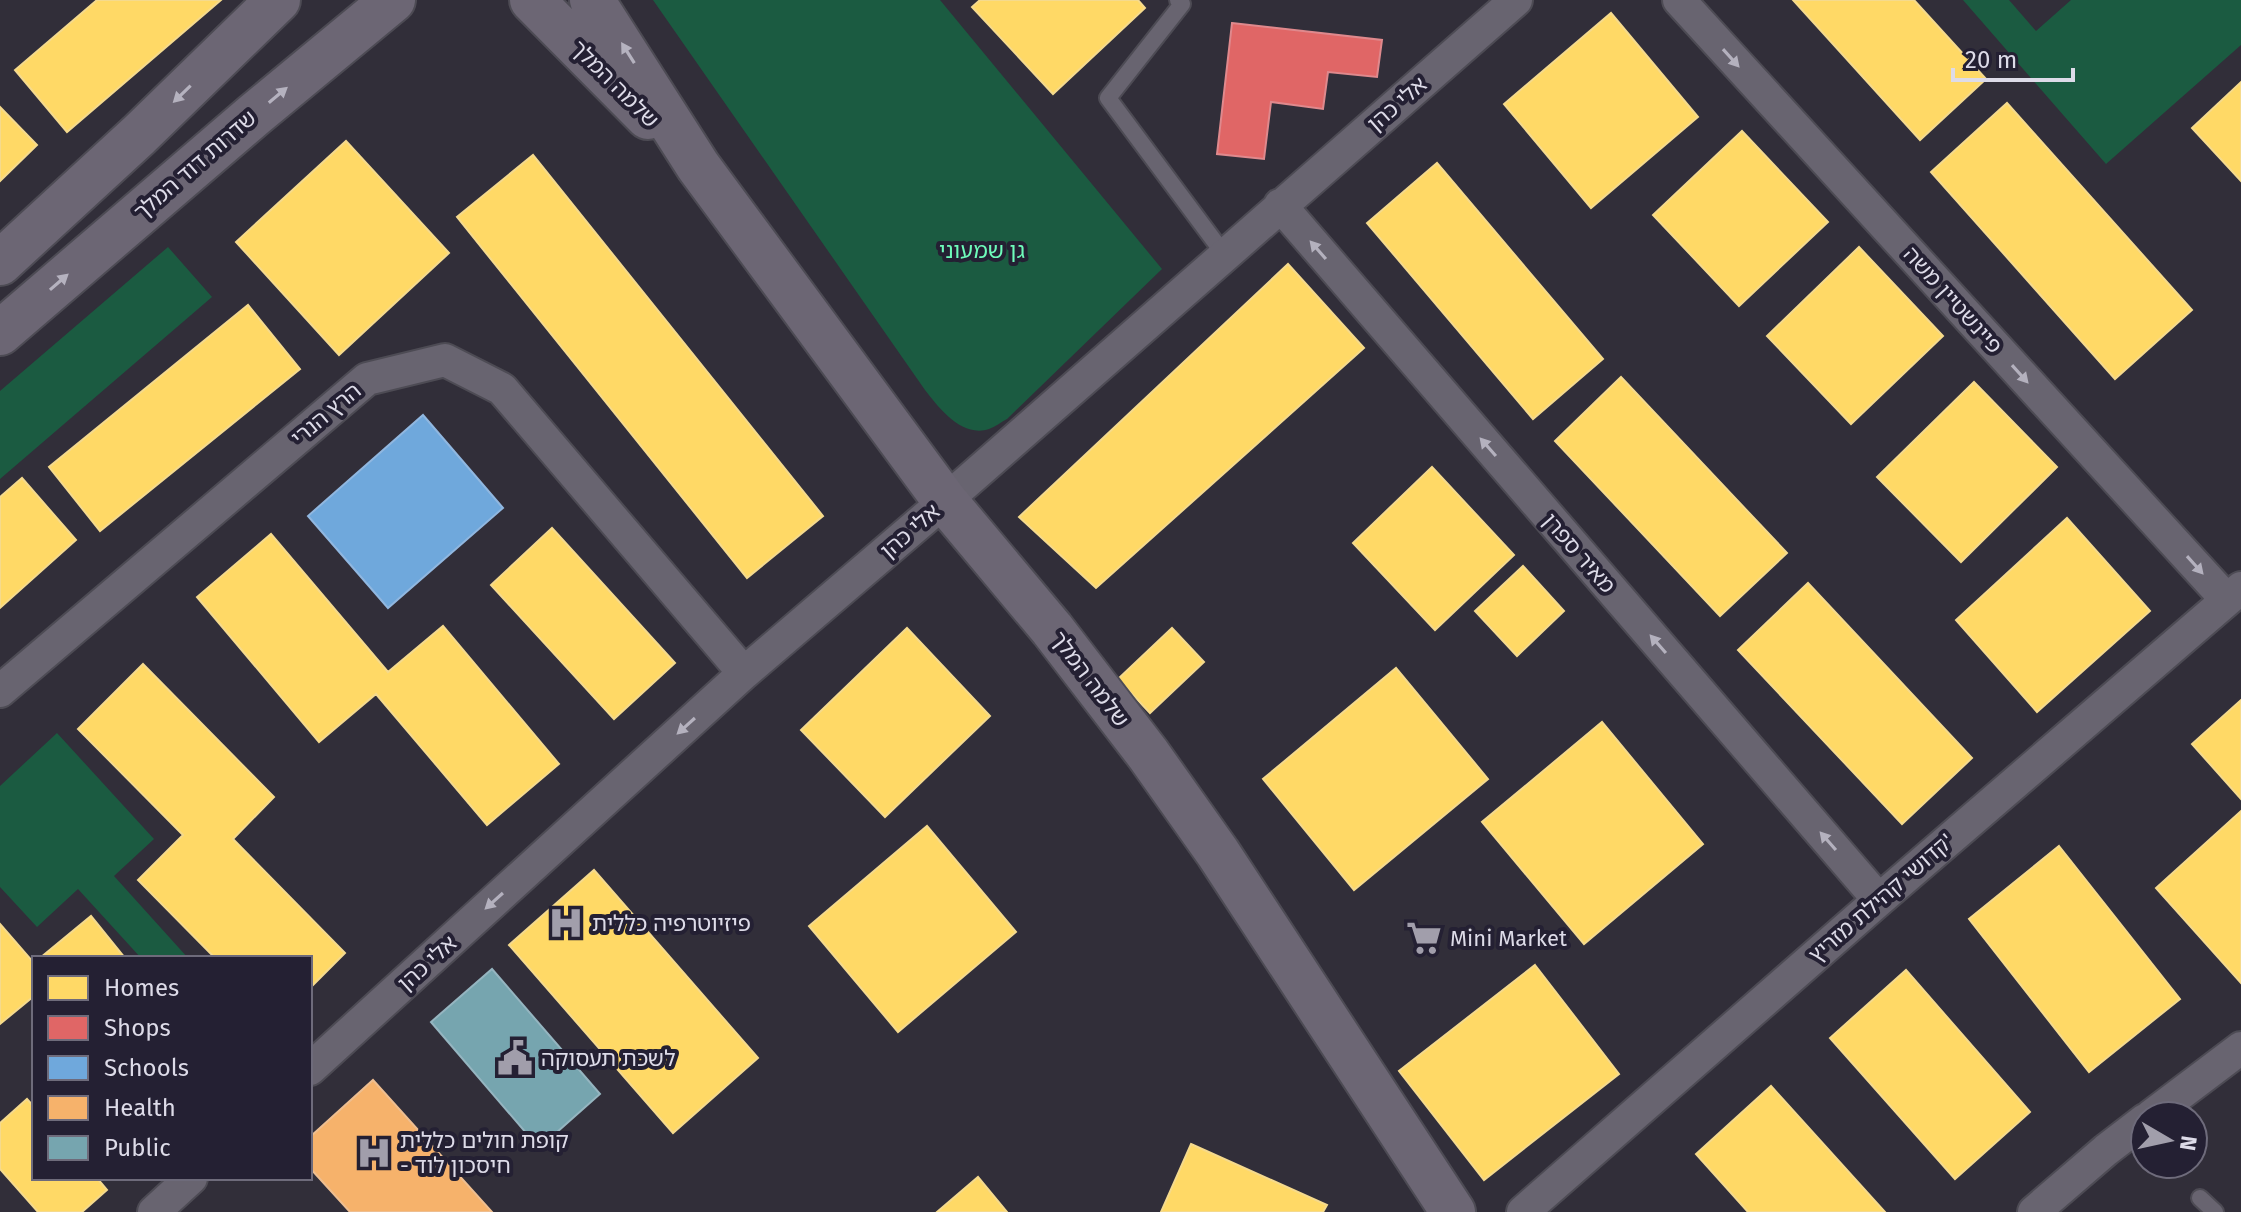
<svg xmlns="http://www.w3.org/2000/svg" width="2241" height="1212" viewBox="0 0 2241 1212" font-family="'Fira Sans','Noto Sans Hebrew',sans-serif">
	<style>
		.green { fill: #1b5b41 }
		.homes { fill: #ffd966; stroke: #f5da8d; stroke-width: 2 }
		.shops { fill: #e06666; stroke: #df898d; stroke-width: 2 }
		.schools { fill: #6fa8dc; stroke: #90b7e0; stroke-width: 2 }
		.health { fill: #f6b26b; stroke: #eebe90; stroke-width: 2 }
		.public { fill: #76a5af; stroke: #95b5c0; stroke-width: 2 }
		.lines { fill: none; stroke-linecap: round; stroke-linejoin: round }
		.lane-casing { stroke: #4d4b54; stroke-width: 20 }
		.street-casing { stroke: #4d4b54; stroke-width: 36 }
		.secondary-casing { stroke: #4d4b54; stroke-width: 48 }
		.lane { stroke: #686470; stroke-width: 16 }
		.street { stroke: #686470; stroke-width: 32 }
		.secondary { stroke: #6c6674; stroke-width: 44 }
		.oneway { fill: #b5b2bf }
		.oneway2 { fill: #b4b1be }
		.labels { text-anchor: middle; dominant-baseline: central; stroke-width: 8; stroke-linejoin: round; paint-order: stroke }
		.street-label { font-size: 22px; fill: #dddbe8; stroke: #242033 }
		.park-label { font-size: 22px; fill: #6efbba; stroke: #242033 }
		.poi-label { font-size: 22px; fill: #dddbe8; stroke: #242033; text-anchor: start }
	</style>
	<rect width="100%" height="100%" fill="#312e39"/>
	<!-- green -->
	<path class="green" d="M653,0H940L1162,269L1007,419C1001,422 995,427 989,429C962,438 939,408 925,390Z
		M1963,0H2009L2036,31L2071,0H2241V45L2106,164Z
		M168,247L212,297L0,479V391Z
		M57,733L154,839L114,876L188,958H141L78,889L37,927L0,887V786Z"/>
	<!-- homes -->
	<path class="homes" d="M97,0H221L67,132L15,70Z
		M980,0H1138L1145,8L1053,94L972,7Z
		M1793,0H1914L1986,79L1920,140Z
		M1611,13L1698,117L1591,208L1504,104Z
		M2241,82V181L2192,128Z
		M2007,103L2192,310L2115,379L1931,172Z
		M0,107L37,145L0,181Z
		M1742,131L1828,222L1739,306L1653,215Z
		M346,141L449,253L339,355L236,242Z
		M533,155L823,516L747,578L457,217Z
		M1437,163L1603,359L1533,419L1367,223Z
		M1859,247L1943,336L1851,424L1767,336Z
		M1288,264L1364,348L1096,588L1019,517Z
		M248,305L300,369L100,531L49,467Z
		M1621,377L1787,553L1720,616L1555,441Z
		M1974,382L2057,467L1961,562L1877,477Z
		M1432,467L1514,555L1435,630L1353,543Z
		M22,478L76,540L0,608V497Z
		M2067,518L2150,611L2037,712L1956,620Z
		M552,528L675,663L614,719L491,585Z
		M271,534L388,672L443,626L559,764L487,825L376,694L319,742L197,597Z
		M1523,566L1564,611L1517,656L1475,611Z
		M1808,583L1972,758L1902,824L1738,650Z
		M907,628L990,716L885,817L801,730Z
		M1172,628L1204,662L1150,713L1118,679Z
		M143,664L274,797L233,839L345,953L310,988V958H215L138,880L183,835L78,729Z
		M1396,668L1488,779L1354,890L1263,779Z
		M2241,700V799L2192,744Z
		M1602,722L1703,844L1584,944L1482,822Z
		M2241,811V983L2156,888Z
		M927,826L1016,932L898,1032L809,926Z
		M2059,846L2180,999L2089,1072L1969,919Z
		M594,870L758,1058L673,1133L509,945Z
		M91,916L125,958H40Z
		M0,924L34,963V996L0,1024Z
		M1535,965L1619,1074L1484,1180L1399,1071Z
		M1906,970L2030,1112L1955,1179L1830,1038Z
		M1771,1086L1885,1212H1748L1696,1154Z
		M27,1099L34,1107V1178H97L107,1190L82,1212H38L0,1169V1123Z
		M1191,1144L1327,1205L1323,1212H1161Z
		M978,1177L1007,1212H937Z"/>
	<!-- shops -->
	<path class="shops" d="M1232,23L1382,40L1377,77L1328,72L1323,109L1271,102L1264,159L1217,154Z"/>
	<!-- schools -->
	<path class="schools" d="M423,415L503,508L388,608L308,516Z"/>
	<!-- health -->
	<path class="health" d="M373,1080L492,1212H350L310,1168V1137Z"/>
	<!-- public -->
	<path class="public" d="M492,969L600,1094L539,1148L431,1022Z"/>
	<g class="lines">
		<!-- lane casing -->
		<g class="lane-casing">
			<path id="lane" d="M1178,0L1182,4L1108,98L1224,254
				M2200,1198L2215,1212"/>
		</g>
		<!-- street casing -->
		<g class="street-casing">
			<path id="street" d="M1679,0L2227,600
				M1280,205L1879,900
				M0,691L367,379L445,360L502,389L744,673
				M310,1069L744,673L945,501L1516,0
				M2151,1116L2241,1048
				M154,1212L191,1178
				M1523,1212L1879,900L2241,588
				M2034,1212L2106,1150L2145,1120"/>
		</g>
		<!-- secondary casing -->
		<g class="secondary-casing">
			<path id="secondary" d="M532,0L648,117
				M592,0L698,166L945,501L1052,629L1148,754L1218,853L1453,1212
				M0,263L139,135L278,0
				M0,333L254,115L393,0"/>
		</g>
		<!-- lane -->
		<use href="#lane" class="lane"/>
		<!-- street -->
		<use href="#street" class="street"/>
		<!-- secondary -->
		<use href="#secondary" class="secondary"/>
	</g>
	<!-- one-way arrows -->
	<defs><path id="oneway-solid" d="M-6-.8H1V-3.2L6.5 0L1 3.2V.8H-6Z" transform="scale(2)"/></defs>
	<g class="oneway">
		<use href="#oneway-solid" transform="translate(628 53) rotate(-122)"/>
		<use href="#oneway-solid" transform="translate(182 94) rotate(136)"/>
		<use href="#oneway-solid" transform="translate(278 95) rotate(-40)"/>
		<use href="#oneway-solid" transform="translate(59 282) rotate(-41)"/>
	</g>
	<g class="oneway2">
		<use href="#oneway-solid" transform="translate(1731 58) rotate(48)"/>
		<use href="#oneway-solid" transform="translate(1318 250) rotate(-131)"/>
		<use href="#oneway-solid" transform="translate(2020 374) rotate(48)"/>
		<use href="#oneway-solid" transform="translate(1488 447) rotate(-131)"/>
		<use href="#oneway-solid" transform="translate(2195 565) rotate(48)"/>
		<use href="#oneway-solid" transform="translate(1658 644) rotate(-131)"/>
		<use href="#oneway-solid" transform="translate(686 726) rotate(138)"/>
		<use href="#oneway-solid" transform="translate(1828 841) rotate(-131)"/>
		<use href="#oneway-solid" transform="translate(494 901) rotate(138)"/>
	</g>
	<!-- icons -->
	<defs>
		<g id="hospital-bare" transform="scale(2.76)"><path d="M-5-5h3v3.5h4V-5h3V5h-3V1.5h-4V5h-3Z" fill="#a19eab" stroke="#242033" stroke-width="2.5" paint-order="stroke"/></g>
		<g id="supermarket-bare" transform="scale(2.76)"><path d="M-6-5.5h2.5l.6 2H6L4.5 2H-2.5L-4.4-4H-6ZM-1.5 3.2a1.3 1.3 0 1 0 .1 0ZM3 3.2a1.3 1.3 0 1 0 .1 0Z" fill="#a19eab" stroke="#242033" stroke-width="2.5" paint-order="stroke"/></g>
		<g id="civic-bare" transform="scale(2.76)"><path d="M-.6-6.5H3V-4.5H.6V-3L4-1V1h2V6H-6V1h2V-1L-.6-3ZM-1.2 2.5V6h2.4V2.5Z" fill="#a19eab" stroke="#242033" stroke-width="2.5" paint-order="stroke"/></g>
	</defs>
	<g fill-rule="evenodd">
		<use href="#hospital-bare" x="566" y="923"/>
		<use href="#supermarket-bare" x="1424" y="938"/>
		<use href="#civic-bare" x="515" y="1058"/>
		<use href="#hospital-bare" x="374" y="1153"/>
	</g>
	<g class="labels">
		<!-- street labels -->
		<g class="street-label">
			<text transform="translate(615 84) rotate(45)">שלמה המלך</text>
			<text transform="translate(1397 104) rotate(-41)">אלי כהן</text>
			<text transform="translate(195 165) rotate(-41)">שדרות דוד המלך</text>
			<text transform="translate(1953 300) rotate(48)">פיינשטיין משה</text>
			<text transform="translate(326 414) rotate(-40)">הרץ הנרי</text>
			<text transform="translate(910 531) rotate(-41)">אלי כהן</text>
			<text transform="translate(1579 553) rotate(49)">מאיר ספרן</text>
			<text transform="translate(1090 679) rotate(53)">שלמה המלך</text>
			<text transform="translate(1881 898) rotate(-41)">קדושי קהילת מזריץ'</text>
			<text transform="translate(427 963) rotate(-42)">אלי כהן</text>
		</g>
		<!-- park labels -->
		<g class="park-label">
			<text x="982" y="250">גן שמעוני</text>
		</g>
		<!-- poi labels -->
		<g class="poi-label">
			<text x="592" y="923">פיזיוטרפיה כללית</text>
			<text x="1450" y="938">Mini Market</text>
			<text x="541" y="1058">לשכת תעסוקה</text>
			<text x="400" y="1140">קופת חולים כללית<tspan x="400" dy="25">- חיסכון לוד</tspan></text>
		</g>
	</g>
	<!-- legend -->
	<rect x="32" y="956" width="280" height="224" fill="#242033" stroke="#6e6b7b" stroke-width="2"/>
	<rect x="48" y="976" width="40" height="24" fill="#ffd966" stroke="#6e6b7b" stroke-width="2"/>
	<text x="104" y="996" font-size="24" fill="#dddbe8">Homes</text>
	<rect x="48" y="1016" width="40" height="24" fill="#e06666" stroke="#6e6b7b" stroke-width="2"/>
	<text x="104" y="1036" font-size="24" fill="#dddbe8">Shops</text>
	<rect x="48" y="1056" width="40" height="24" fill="#6fa8dc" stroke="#6e6b7b" stroke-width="2"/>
	<text x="104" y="1076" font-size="24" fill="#dddbe8">Schools</text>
	<rect x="48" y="1096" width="40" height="24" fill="#f6b26b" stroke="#6e6b7b" stroke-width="2"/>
	<text x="104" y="1116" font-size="24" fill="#dddbe8">Health</text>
	<rect x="48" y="1136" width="40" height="24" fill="#76a5af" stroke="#6e6b7b" stroke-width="2"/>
	<text x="104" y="1156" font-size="24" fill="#dddbe8">Public</text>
	<!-- north arrow -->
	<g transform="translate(2169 1140) rotate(99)"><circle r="38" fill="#242033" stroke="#6e6b7b" stroke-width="2"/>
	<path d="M0-6L14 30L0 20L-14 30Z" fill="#a19eab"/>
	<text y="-12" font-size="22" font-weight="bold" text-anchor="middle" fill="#dddbe8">N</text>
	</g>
	<!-- scale -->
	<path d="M1953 68v12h120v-12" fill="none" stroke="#dddbe8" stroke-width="4"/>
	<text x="1965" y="68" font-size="24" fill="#dddbe8" stroke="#242033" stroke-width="6" paint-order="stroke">20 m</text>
</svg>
